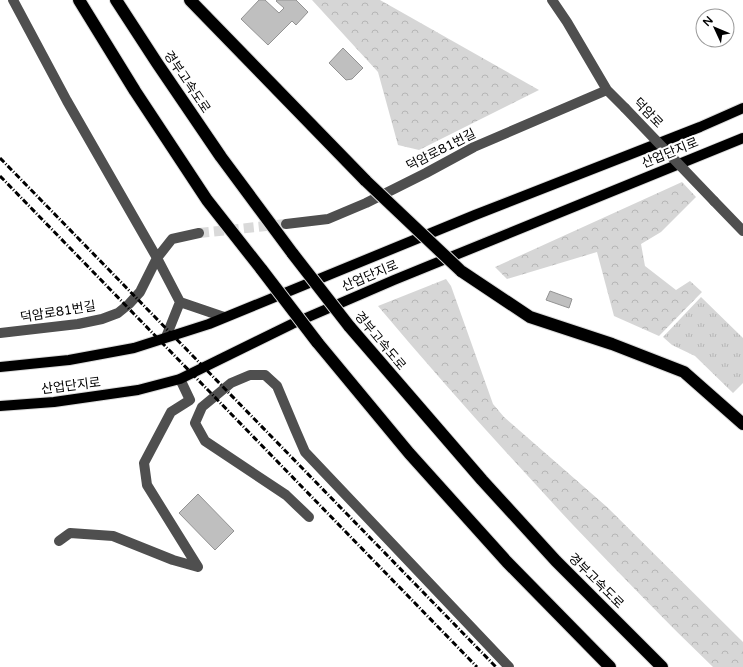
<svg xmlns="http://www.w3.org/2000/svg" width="743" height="667" viewBox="0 0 743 667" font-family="'Varela Round','Noto Sans KR',sans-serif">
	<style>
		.forest { fill: url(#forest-crowns) }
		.park { fill: url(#park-tufts) }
		.building { fill: #bfbfbf; stroke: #939393 }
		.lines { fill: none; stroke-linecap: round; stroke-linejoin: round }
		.minor-tunnel { stroke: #d9d9d9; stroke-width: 10; stroke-dasharray: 10 5; stroke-linecap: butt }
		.major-casing { stroke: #dbdbdb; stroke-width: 12 }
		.highway-casing { stroke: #dbdbdb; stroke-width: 14 }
		.minor { stroke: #4f4f4f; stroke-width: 10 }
		.major { stroke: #000; stroke-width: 10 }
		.highway { stroke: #000; stroke-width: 12 }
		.rail { stroke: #000; stroke-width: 3; stroke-dasharray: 6 2 1 2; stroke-linecap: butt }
		.highway-bridge-casing { stroke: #dbdbdb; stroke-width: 14; stroke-linecap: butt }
		.minor-bridge { stroke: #4f4f4f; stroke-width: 10 }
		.highway-bridge { stroke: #000; stroke-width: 12 }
		.labels { text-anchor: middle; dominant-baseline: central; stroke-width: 4; stroke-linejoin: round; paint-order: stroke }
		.street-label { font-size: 13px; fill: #000; stroke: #fff }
	</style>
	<defs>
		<pattern id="forest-crowns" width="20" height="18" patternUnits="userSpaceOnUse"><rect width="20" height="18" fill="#d6d6d6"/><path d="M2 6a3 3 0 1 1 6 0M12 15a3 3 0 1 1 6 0" fill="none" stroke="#b6b6b6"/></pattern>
		<pattern id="park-tufts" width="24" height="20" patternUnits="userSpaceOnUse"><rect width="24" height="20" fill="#d6d6d6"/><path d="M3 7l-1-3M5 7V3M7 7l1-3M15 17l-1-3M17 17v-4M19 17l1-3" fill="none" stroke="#b6b6b6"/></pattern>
	</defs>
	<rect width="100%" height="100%" fill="#fff"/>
	<!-- forest -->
	<path class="forest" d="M312,0H380L539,90L419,150L398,145L378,72Z
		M682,182L696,197L661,232L641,244L645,266L676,290L690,281L702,292L659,336L614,316L597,252L507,279L495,267Z
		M446,279L451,286L493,404L504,417L607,507L743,642V667H713C665,621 619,573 573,525C506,453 441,381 378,306Z"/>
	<!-- park -->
	<path class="park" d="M701,297L743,338V383L733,393L695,356L672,345L663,337Z"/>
	<!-- building -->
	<path class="building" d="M259,0H265L279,13L284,8L276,1L277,0H296L308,12L296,25L292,21L268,45L241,19Z
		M343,48L363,68L352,79L346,80L329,63Z
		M550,291L572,299L569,308L546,300Z
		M198,494L234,531L215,550L179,513Z"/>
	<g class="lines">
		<!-- minor-tunnel -->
		<path class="minor-tunnel" d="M199,233L286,224"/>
		<!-- major casing -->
		<g class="major-casing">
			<path id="major" d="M0,367L69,360L134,348L209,324L475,215L700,127L743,108
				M0,406L54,402L138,390L180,379L292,324L394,280L743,138"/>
		</g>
		<!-- highway casing -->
		<g class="highway-casing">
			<path id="highway" d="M79,0L135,91L207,200L262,270
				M116,0L157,63L221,157L293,254
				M190,0L366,181
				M461,271L530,317L612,344L684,372L743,424
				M349,326L482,480L556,561L662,667
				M317,342L409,453L507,562L610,667"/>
		</g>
		<!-- minor -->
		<path class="minor" d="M13,0L67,101L157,258L180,302L224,317
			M552,0L567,22L607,90L625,108
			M714,201L743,231
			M286,224L328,219L366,203L426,173L474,147L607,90
			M0,333L78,324L102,319L118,313L129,304L140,292L157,258L172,239L199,233
			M166,337L180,302
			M309,517L286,495L205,441L195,423L202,407L231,383L250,375H265L277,386L295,429L305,452L509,667
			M59,541L70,533L113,536L173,560L198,567L147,485L144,463L171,412L190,400L180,379"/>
		<!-- major -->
		<use href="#major" class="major"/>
		<!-- highway -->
		<use href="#highway" class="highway"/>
		<!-- rail -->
		<path class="rail" d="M0,158L496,667
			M0,176L477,667"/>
		<!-- highway-bridge casing -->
		<g class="highway-bridge-casing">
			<path id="highway-bridge" d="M366,181L461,271
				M293,254L349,326
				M262,270L317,342"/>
		</g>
		<!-- minor-bridge -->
		<path class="minor-bridge" d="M625,108L714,201"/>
		<!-- highway-bridge -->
		<use href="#highway-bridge" class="highway-bridge"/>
	</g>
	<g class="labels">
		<!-- street labels -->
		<g class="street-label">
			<text transform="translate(187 82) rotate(56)">경부고속도로</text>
			<text transform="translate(648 113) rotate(46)">덕암로</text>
			<text transform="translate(441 150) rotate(-27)">덕암로81번길</text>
			<text transform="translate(670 153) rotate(-22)">산업단지로</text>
			<text transform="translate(370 276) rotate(-23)">산업단지로</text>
			<text transform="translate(58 312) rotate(-9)">덕암로81번길</text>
			<text transform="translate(380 341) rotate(50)">경부고속도로</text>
			<text transform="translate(71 386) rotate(-7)">산업단지로</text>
			<text transform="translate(596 581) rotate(45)">경부고속도로</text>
		</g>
	</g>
	<!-- north arrow -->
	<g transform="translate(715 28) rotate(314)"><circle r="19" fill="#ffffff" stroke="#999999"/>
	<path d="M0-3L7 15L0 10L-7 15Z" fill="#000000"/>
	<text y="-6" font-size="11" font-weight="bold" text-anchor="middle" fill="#000000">N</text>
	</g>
</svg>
